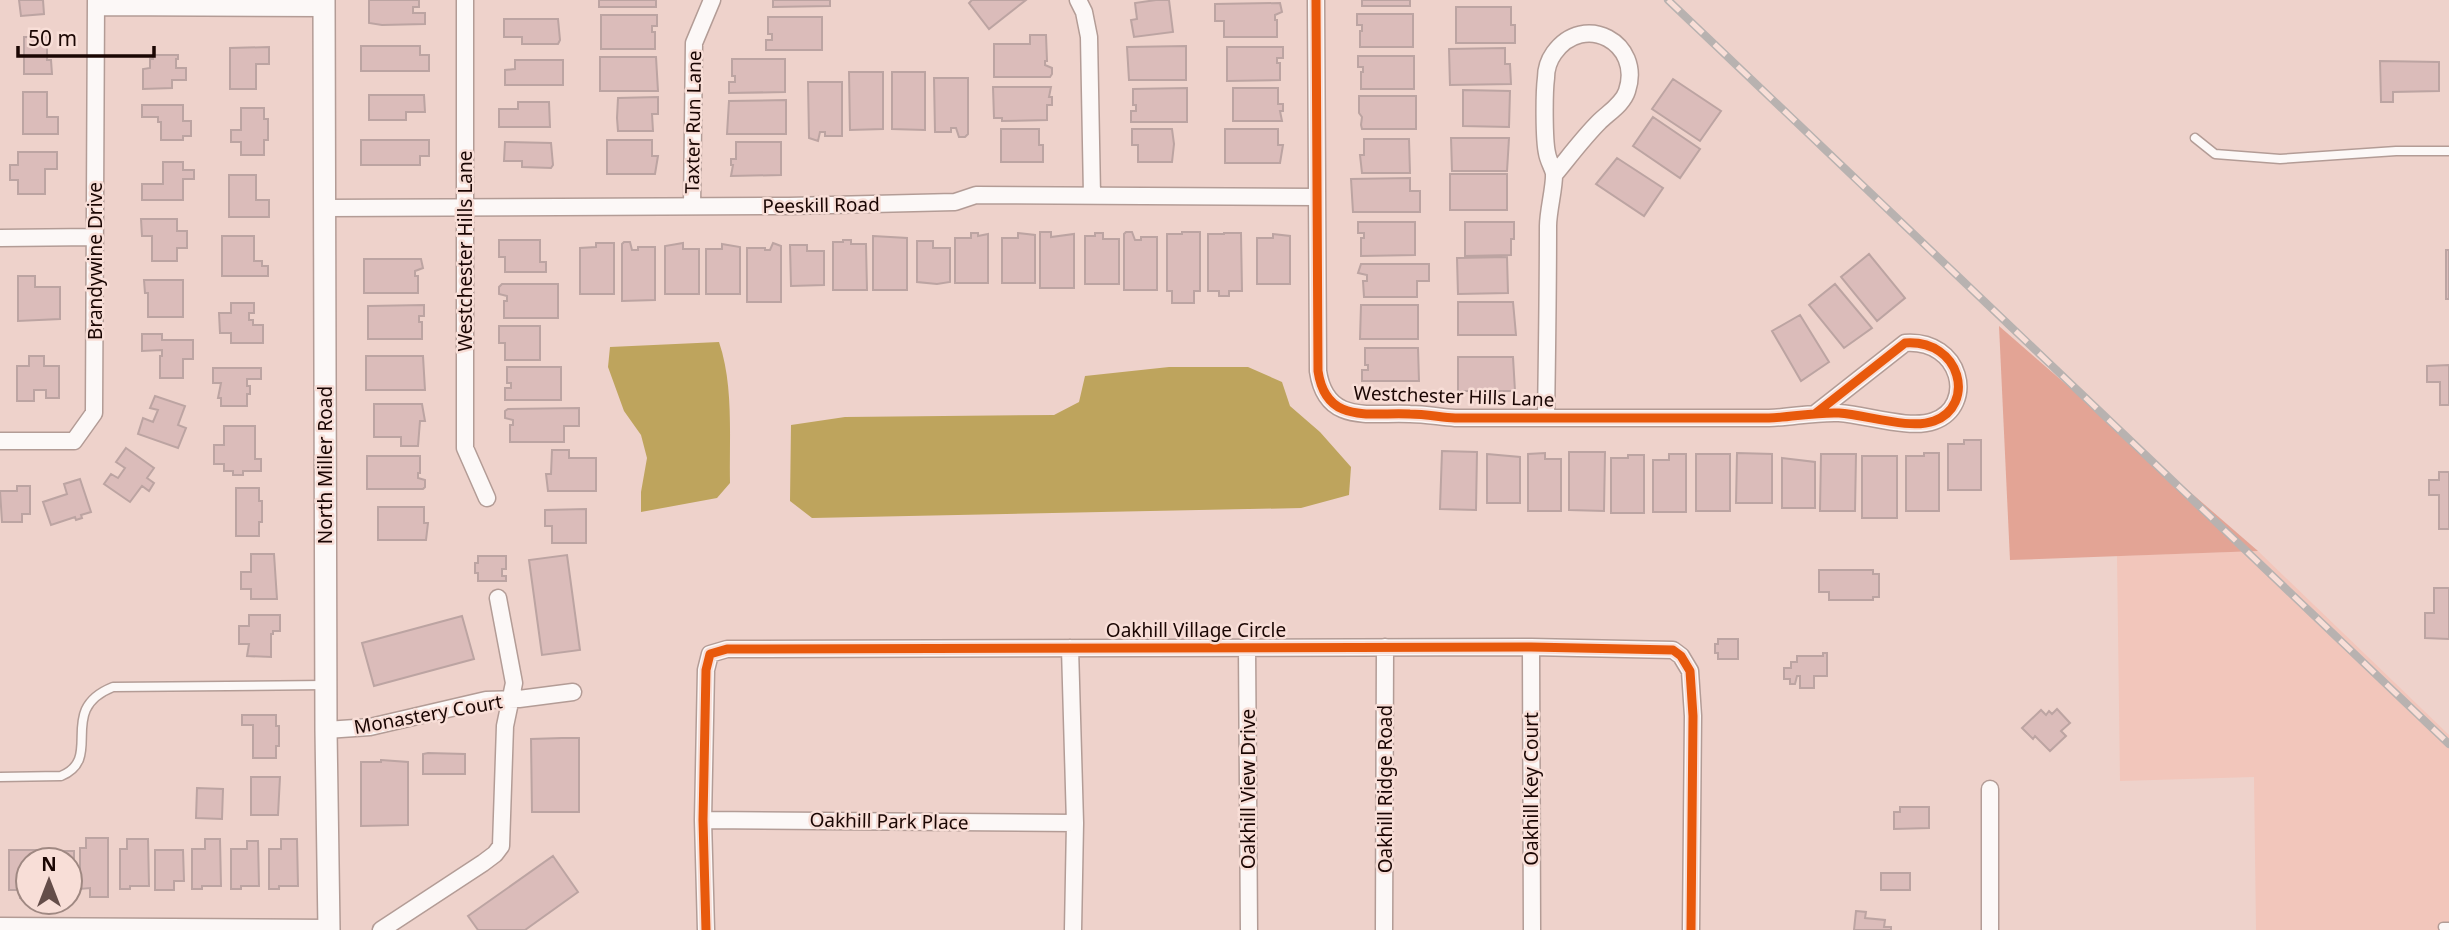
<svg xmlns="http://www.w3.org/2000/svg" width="2449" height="930" viewBox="0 0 2449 930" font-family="'Noto Sans',sans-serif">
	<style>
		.built { fill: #f2c6bb }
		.forest { fill: #e3a495 }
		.water { fill: #bea45d }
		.building { fill: #dbbcba; stroke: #bca4a2; stroke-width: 2 }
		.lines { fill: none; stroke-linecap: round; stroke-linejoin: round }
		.service-casing { stroke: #b39c96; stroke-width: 11 }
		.minor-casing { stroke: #b39c96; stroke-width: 19 }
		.tertiary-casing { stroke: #b39c96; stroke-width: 24 }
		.service { stroke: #fcf8f7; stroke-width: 8 }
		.minor { stroke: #fcf8f7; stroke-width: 16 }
		.tertiary { stroke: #fcf8f7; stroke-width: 21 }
		.rail-casing { stroke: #b8b2b0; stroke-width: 8 }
		.rail { stroke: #f8ded7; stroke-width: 5; stroke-dasharray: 16; stroke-linecap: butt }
		.cycleway-casing { stroke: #f8ded7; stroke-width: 13 }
		.cycleway { stroke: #e8590c; stroke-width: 9 }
		.labels { text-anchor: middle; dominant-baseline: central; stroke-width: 5; stroke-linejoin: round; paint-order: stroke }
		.street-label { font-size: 19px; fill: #1a0603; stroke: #f8ded7 }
	</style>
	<rect width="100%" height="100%" fill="#eed2cb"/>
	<!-- built -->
	<path class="built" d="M2258,551L2449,735V930H2256L2254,777L2120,781L2117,556Z"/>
	<!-- forest -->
	<path class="forest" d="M1999,326L2258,551L2010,560Z"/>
	<!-- water -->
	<path class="water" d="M719,342C734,386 729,438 730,483L717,498L641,512V492L647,458L641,435L624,411L608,367L610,347Z
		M1169,367H1248L1282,382L1290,406L1320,432L1351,467L1349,495L1301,508L812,518L790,501L791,425L845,417L1054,415L1079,402L1085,376Z"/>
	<!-- building -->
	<path class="building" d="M19,0H43L44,14L21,16Z
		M369,0H419V7H413V13H425V24L382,25L369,23Z
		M599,0H656V7H599Z
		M773,0H830V6L773,7Z
		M972,0H1026L989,29L969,3Z
		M1156,0H1169L1173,32L1134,37L1131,20L1137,19L1135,3Z
		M1362,0H1410V6H1362Z
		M1280,3L1282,12L1275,15V20H1277V37H1224V21H1215V4Z
		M1456,7H1511V25H1515V43H1456Z
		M1357,14H1413V47H1360V31H1362V25H1357Z
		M601,15H657V26H652V32H655V49H601Z
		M768,17H822V50H766V40H772V34H768Z
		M504,19H558L560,40L558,44H522V37H504Z
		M1030,35H1046L1047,61H1045V65L1052,68V74L1050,77H994V44H1030Z
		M24,37H47V60H51L52,74H24Z
		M361,46H420V55H429V71H361Z
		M1186,46V80H1129L1127,47Z
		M269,47V64H256V89H230V48Z
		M1227,47H1283V58H1277V63H1280V80L1227,81Z
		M1505,48V64H1510L1511,84L1450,85L1449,49Z
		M153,55H178V59H176V68H186V80H172V88L143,89V69L150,68V59H153Z
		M1358,56H1414V89H1361V72H1363V67H1358Z
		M600,57H656L658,91H600Z
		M732,59H785V92L729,93V82H735V76H732Z
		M515,60H563V85H505V70L515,69Z
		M2380,61L2439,62V91L2393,92V102H2381Z
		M849,72H883V129L850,130Z
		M892,72H925V130L892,129Z
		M934,78H968V134L965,137H959L956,128H951V132H935Z
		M1673,79L1721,111L1700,141L1652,109Z
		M808,82H842V136H825V132H820L818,141L809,138Z
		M993,87H1051L1049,97H1052V105H1047V120L1002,121V118H994Z
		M1187,88V122H1131V111H1136V105H1133V89Z
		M1233,88H1278V104H1283V111H1280L1282,121H1233Z
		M1463,90L1510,91L1509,127L1463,126Z
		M23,92H47V117H58V134H23Z
		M369,95H424L425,112H406V120H369Z
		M1359,96H1416V129H1362L1361,125L1362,117L1359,113Z
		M658,97V114H652L653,131H618L617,118L618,98Z
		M786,100V134H727L729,101Z
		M518,102H549L550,127H499V109H518Z
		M142,105H183V121H191V136H183V140H161V122H158V117H142Z
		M241,108H264V119H268V140H264V155H241V142H231V130H241Z
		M1653,117L1700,149L1680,178L1633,146Z
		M1001,129H1039V145H1043V162H1001Z
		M1132,129H1172L1174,144L1172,162H1138V145H1132Z
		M1225,129H1278V145H1283L1280,163H1225Z
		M1451,138H1509L1507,171H1452Z
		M1364,139H1409L1410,173H1362L1360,155H1364Z
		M361,140H429V156H420V165H361Z
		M607,140H652V156H658L655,174H607Z
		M505,142L551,143L553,165L551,168L522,167V161H504Z
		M736,142H781V175L731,176L733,165H731V159H736Z
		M18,152H57V169H45V194H18V180H10V165H18Z
		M1617,158L1663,188L1644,216L1596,184Z
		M163,162H183V170H194V179H183V200H142V184H163Z
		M1450,174H1507V210H1450Z
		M229,175H256V200H269V217H229Z
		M1410,178V191H1420V212H1353L1351,179Z
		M141,219H177V231H187V248H177V261H152V236H142Z
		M1358,222H1415V255L1361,256V238H1364V233H1358Z
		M1465,222H1514V239H1511V255L1465,256Z
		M1040,232H1051V237L1074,234V288H1040Z
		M1126,232H1132L1135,240H1141V237H1157V290H1124V234Z
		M1182,232H1200V291H1194V303H1172V291H1167V234H1182Z
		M971,233H978V236L988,234V283H955V238H971Z
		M1018,233L1035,235V283H1002V238H1018Z
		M1095,233H1103V239H1119V284H1085V236H1095Z
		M1224,233H1241L1242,291H1229V296H1219V291H1208V234H1224Z
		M1273,234L1290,236V284H1257V238H1273Z
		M222,236H254V261H262V266H268V276H222Z
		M873,236L907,238V290H873Z
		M499,240H540V262H546V272H505V257H499Z
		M843,240H851V244H866L867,290H833V242H843Z
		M917,241H933V248H950V282L937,284L917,282Z
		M624,242H630L632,250H638V247H655V300L622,301V244Z
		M596,243H614V294H580V248L596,247Z
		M683,243V249H699V294H665V246Z
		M773,243L781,246V302H747V248H765V250H770Z
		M722,244L740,247V294H706V249H722Z
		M790,245H807V251H824V285L791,286Z
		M2446,250H2449V299H2446Z
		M1869,254L1905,298L1877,321L1841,277Z
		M1507,257L1508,293L1458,294L1457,258Z
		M364,259H421L423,268L415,271V276H418V293H364Z
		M1361,264H1429V281H1417V297H1364L1363,281H1367V275L1358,273Z
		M18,276H35V287H60V319L18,321Z
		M144,280H183V317H148V293H145Z
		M502,284H558V318H504V301H507V296L499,294V287Z
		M1835,284L1872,328L1844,348L1809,305Z
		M1458,302H1513L1516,335H1458Z
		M231,303H254V313H249V320H253V325H263V343H231V333H220L219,313H231Z
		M424,305V316H419V322H422V339H368V306Z
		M1361,305H1418V339H1360Z
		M1800,315L1829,362L1801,381L1772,331Z
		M499,326H540V360H505V343H499Z
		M142,334H162V340H193V359H183V378H160V356H162V350L142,351Z
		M1365,348H1418L1419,381H1362V370H1368V365H1365Z
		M29,356H44V366H59V398H46V390H34V401H17V366H29Z
		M366,356H423L425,390H366Z
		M1458,357H1513L1515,391H1458Z
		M2449,365V405H2440V382H2427V366Z
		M507,367H561V400H505V388H511V383H507Z
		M213,368H261V379H247V386H250V394H247V406H221V398H218L221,383H213Z
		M155,396L185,406L178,425L186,428L178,448L138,434L143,418L153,422L158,410L150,408Z
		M374,404H422L425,421H420L418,446H401V437H374Z
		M579,408V426H564V442H510V425H513V420L505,418V411L508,409Z
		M224,426H255V459H261V471H243V475H233V471H224V464H214V445H224Z
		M1964,440H1981V490H1948V444H1964Z
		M126,448L154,468L147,478L154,483L149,491L142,486L130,502L104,484L111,474L118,478L125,468L116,462Z
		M552,450H569V458H596V491H548L546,474H551Z
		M1442,451L1477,452L1476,510L1440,509Z
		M1569,452H1605L1604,511L1569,510Z
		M1545,453V459H1561V511H1528V454Z
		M1737,453L1772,454V503H1736Z
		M1924,453H1939V511H1906V456H1924Z
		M1487,454L1520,457V503H1487Z
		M1669,454H1686V512H1653V460H1669Z
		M1696,454H1730V511H1696Z
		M1821,454H1856L1855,511H1820Z
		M1628,455H1644V513H1611V458H1628Z
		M367,456H420V473H418V478L425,480V487L423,489H367Z
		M1862,456H1897V518H1862Z
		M1782,458L1815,462V508H1782Z
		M2439,472H2449V529H2439V495H2429V480H2439Z
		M80,479L91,512L81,515L82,518L76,520L75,517L51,525L43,502L67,494L64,484Z
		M17,486H30V514H22V522H2L0,491H17Z
		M236,488H259V501H262V522H259V536H236Z
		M378,507H424V523H428L426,540H378Z
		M586,509V543H552V526H545V510Z
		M251,554H274L277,599H251V589H241V572H251Z
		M567,555L580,650L542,655L529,560Z
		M478,556H506V569H502V576H506V581H478V573H475V563H478Z
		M1819,570H1873V574H1879V597H1873V600H1829V592H1819Z
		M2434,588H2449V639L2425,638V613H2434Z
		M249,615H280V631H273V634H271V657L247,656L249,644H239V626H249Z
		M462,616L474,659L374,686L362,643Z
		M1718,639H1738V659H1718V653H1715V644H1718Z
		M1823,653H1827V676H1814V688H1800V676H1797L1795,684H1790V679H1784V668H1791V662H1797V656H1823Z
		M2057,709L2070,723L2061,731L2066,736L2050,751L2035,736L2033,739L2022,728L2041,710L2046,715L2049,711L2052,714Z
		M242,715H276V726H279V746H276V758H253V725H242Z
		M562,738H579V812H532L531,739Z
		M428,753L465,754V774H423V754Z
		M381,760L408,762V825L361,826V762H381Z
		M251,777H280L278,815H251Z
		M197,788L223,789L222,819L196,818Z
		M1900,807H1929V828L1894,829V812H1900Z
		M86,838H108V897H90V888L80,889V848H86Z
		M127,839H148L149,886H130V889H120V849H127Z
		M205,839H220L221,886H202V889H192V849H205Z
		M281,839H297L298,886H279V889H269V849H281Z
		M247,841H258L259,886H241V889H231V849H247Z
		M9,850H37V860H28V898H20L19,890H9Z
		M155,850H183L184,881H174V890H155Z
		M47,851H74V891H70V860H47Z
		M553,856L578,892L525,930H478L468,916Z
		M1881,873H1910V890H1881Z
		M1856,911L1866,912L1865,918L1885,920L1884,927H1891V930H1854Z"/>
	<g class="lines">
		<!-- service casing -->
		<g class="service-casing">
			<path id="service" d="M2195,138L2215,154L2280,159L2396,151H2449
				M0,777L61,776C105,758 55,710 113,687L326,685
				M2443,927H2449"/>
		</g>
		<!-- minor casing -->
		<g class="minor-casing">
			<path id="minor" d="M465,0V448L487,498
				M1078,0L1084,12L1089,37L1092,195
				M1316,0L1318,371C1326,425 1369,412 1410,414C1425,414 1440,417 1455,418H1769C1793,417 1815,412 1839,413C1867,415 1910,430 1934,421C1976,406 1962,339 1905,343L1816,413
				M97,7L324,8
				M692,206L694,43L712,0
				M324,208L789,206L955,202L976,195L1316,197
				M0,238L95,237
				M1546,418C1547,354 1548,290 1548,226C1548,211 1555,185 1554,173C1552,166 1548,160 1547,153C1544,140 1544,93 1546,78C1546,70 1549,60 1554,53C1584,11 1643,43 1627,91C1623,104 1608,113 1599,122C1583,138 1569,157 1554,175
				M0,441H74L94,413L96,0
				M1247,647L1249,930
				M1531,647L1532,930
				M1070,648L1075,823L1073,930
				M326,730L370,727L486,700L519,699L573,692
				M703,820L1075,823
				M0,926L329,928
				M381,930L483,863L495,854L501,846L505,726L514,683L498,598
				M706,930L703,820L706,670L710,654L727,649L1531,647L1673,650L1681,656L1690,671L1693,716L1691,930
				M1384,930L1385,647
				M1990,930V789"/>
		</g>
		<!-- tertiary casing -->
		<g class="tertiary-casing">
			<path id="tertiary" d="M324,0L326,730L329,930"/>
		</g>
		<!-- service -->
		<use href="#service" class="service"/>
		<!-- minor -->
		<use href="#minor" class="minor"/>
		<!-- tertiary -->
		<use href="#tertiary" class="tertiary"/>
		<!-- rail casing -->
		<g class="rail-casing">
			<path id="rail" d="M1668,0L2449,744"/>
		</g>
		<!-- rail -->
		<use href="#rail" class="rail"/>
		<!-- cycleway casing -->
		<g class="cycleway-casing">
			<path id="cycleway" d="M1316,0L1318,371C1326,425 1369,412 1410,414C1425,414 1440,417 1455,418H1769C1793,417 1815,412 1839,413C1867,415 1910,430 1934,421C1976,406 1962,339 1905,343L1816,413
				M706,930L703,820L706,670L710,654L727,649L1531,647L1673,650L1681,656L1690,671L1693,716L1691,930"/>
		</g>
		<!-- cycleway -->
		<use href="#cycleway" class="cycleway"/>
	</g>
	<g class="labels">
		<!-- street labels -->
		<g class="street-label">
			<text transform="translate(693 122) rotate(-89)">Taxter Run Lane</text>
			<text transform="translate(821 205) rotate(-1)">Peeskill Road</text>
			<text transform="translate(465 251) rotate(-90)">Westchester Hills Lane</text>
			<text transform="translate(95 261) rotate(-90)">Brandywine Drive</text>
			<text transform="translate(1454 396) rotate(2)">Westchester Hills Lane</text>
			<text transform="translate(325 465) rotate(-90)">North Miller Road</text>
			<text x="1196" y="630">Oakhill Village Circle</text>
			<text transform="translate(428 714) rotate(-10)">Monastery Court</text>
			<text transform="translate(1248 789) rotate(-90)">Oakhill View Drive</text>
			<text transform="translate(1385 789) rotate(-90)">Oakhill Ridge Road</text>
			<text transform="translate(1531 789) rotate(-90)">Oakhill Key Court</text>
			<text transform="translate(889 821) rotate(1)">Oakhill Park Place</text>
		</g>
	</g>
	<!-- north arrow -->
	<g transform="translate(49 881)"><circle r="33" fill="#f8ded7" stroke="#9f8882" stroke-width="2"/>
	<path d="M0-5L12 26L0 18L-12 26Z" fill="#644d49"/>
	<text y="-10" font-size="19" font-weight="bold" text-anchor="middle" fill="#1a0603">N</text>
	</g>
	<!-- scale -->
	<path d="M18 46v10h136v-10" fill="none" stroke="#1a0603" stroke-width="3.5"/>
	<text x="28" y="46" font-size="21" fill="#1a0603" stroke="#f8ded7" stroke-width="5" paint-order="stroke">50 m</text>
</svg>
